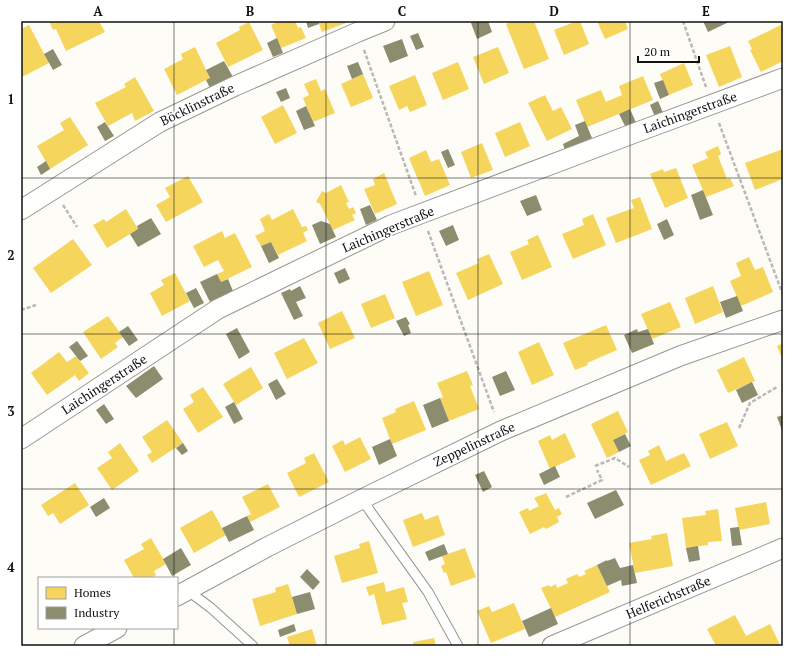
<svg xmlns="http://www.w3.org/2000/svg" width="804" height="667" viewBox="0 0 804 667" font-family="'PT Serif',serif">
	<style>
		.homes { fill: #f6d55c }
		.industry { fill: #8c8c6e }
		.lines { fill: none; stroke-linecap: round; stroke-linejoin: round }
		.service-casing { stroke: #979795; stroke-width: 11 }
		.minor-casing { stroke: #979795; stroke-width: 21 }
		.path { stroke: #b9b9b8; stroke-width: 2.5; stroke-dasharray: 4 2; stroke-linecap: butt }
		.service { stroke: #fffffe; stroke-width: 9 }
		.minor { stroke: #fffffe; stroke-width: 19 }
		.grid { fill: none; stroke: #111; stroke-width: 1; stroke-opacity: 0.55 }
		.labels { text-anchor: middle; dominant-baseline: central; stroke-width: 4; stroke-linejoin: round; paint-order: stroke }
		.street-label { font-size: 13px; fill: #111; stroke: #fff }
		.neatline { fill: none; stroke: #111; stroke-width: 1.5 }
		.grid-label { font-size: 13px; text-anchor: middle; font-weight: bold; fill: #111 }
	</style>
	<rect width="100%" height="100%" fill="#fdfcf7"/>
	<!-- homes -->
	<path class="homes" d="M49,21H65L66,23L70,21H99L105,32L66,51L56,29L53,30Z
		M280,21H295L298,28L301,27L306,38L281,48L271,25Z
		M318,21H345L346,23L322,32Z
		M513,21H534L549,59L524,69L506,24Z
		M577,21H580L589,44L564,55L554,30Z
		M597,21H625L628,29L605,39Z
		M249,22L263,50L228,67L216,43L240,30L239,27Z
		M783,24V61L761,72L750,50L752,49L748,41Z
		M29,25L49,63L22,77L21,76V50L22,49L21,47V29Z
		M730,46L742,77L719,87L706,55Z
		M195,47L210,78L177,95L164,69L183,59L181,54Z
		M498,47L509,73L484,84L473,57Z
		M458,62L469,89L443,100L432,73Z
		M684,63L693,85L669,95L660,74Z
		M363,74L373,98L351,107L341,84Z
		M415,75L427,105L410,112L407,106L399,110L389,86Z
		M643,76L653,100L587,127L576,100L601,90L606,102L622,95L619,86Z
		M135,77L154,111L135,121L132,113L108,126L95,103L126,87L124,84Z
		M316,79L321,91L325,89L335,113L313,122L303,98L309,95L304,84Z
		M545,95L553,111L561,107L572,129L547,141L528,103Z
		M283,105L297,133L275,144L261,117Z
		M70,117L88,145L50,169L37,146L64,130L60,123Z
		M520,122L530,146L505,157L495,133Z
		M482,143L493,170L471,178L461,152Z
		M718,146L721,154L718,156L727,179L730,178L734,186L706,197L692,165L708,158L705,152Z
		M783,149V179L755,190L745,163Z
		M426,150L431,162L439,159L450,185L425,196L409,158Z
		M676,168L688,198L665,208L650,174L663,169L664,172Z
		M384,173L397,204L375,214L364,189L375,185L373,179Z
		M188,176L203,202L166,222L156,205L170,197L165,188Z
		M341,185L349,202L346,203L349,209L353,207L356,213L352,215L355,220L333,230L320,204L316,202L322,191L326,193Z
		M640,197L652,229L616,243L606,218L634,208L631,200Z
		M126,209L138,229L107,248L93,225L104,219L106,222Z
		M293,209L302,227L306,226L308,230L303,233L307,241L278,255L271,242L261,246L255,236L265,231L260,219L269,214L272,220Z
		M593,214L606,245L573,259L562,234L584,225L582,219Z
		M222,231L225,238L235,233L252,267L221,282L217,274L224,271L218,260L204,267L193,246Z
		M538,235L552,267L522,280L510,252L529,244L527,240Z
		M73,239L92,265L51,293L33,268Z
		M489,254L503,284L468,300L456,273L479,263L477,259Z
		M749,257L755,270L763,267L773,292L741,306L730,281L741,276L736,263Z
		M429,271L443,305L416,316L402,282Z
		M175,273L190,301L162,316L150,293L164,285L161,280Z
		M713,286L723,312L695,324L685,298Z
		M385,294L395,318L371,328L361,304Z
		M670,302L681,327L652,339L641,314Z
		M342,311L355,338L330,349L318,323Z
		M108,316L123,337L115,343L118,347L101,359L83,332Z
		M606,325L617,350L587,363L588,365L575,370L563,343Z
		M304,338L318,363L287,379L274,353Z
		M539,342L554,375L532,385L518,352Z
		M783,343V361L777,346Z
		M59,352L67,362L76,356L89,373L79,381L75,375L47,395L31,373Z
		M744,357L755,381L728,393L717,370Z
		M251,367L263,388L236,405L223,384Z
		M467,371L473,385L470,386L479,409L449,421L440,398L443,397L437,383Z
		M203,387L223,417L198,433L183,409L194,402L190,395Z
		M414,401L426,430L392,444L382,418L396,412L395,409Z
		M618,411L628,432L613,440L619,452L607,458L591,424Z
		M167,420L183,443L152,463L147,455L152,452L142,437Z
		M727,422L738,446L710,459L699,434Z
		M565,433L576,457L550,469L538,441L550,435L552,440Z
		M360,437L371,459L345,472L332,446L343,440L345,445Z
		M120,443L139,471L112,490L97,468L112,458L108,452Z
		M659,445L666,461L684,453L691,466L651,485L639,460L650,455L648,451Z
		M314,453L329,482L299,497L287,473L306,463L304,458Z
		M75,483L89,505L60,524L53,513L48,516L41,505Z
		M268,484L280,507L250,522L247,516L251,514L242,497Z
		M546,493L555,510L559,508L562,514L557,517L559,522L546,529L544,527L530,534L519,512L528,508L529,511L539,506L534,498Z
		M766,502L770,524L739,530L735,508Z
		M718,509L722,541L708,542V545L686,548L682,518L706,515L705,511Z
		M212,510L226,535L194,553L180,528Z
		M422,513L425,520L438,515L445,535L413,547L403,520Z
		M667,533L673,566L635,573L629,543L652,539L651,536Z
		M151,538L166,564L154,571L156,575L151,578H134L124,560L144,549L141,544Z
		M369,541L378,573L342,583L334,556L360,548L359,544Z
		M465,548L476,577L451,586L446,572L444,573L441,566L445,564L442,556Z
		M597,565L610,592L555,617L541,588L549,585L550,587L556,584L557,588L568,583L566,579L577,574L579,577L586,574L584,571Z
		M384,582L386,592L404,587L408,602L402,603L407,619L382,625L374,594L369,596L366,587Z
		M288,584L297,614L260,626L252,599L276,592L275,588Z
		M514,603L525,629L491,643L477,611L489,606L492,612Z
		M735,615L746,636L770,624L780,645L716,646L707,629Z
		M312,629L317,646H290L287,637Z
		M434,638L436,646H414L413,642Z"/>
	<!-- industry -->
	<path class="industry" d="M306,21H318L319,24L308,28Z
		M476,21H488L492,32L477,39L471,23Z
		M703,21H731L708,32Z
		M418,33L424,47L416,50L410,36Z
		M277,38L283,53L273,57L267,43Z
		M402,39L408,56L390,63L383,46Z
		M53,49L62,65L53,70L44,54Z
		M224,61L233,77L210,88L206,80L210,78L206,70Z
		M358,62L363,74L352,79L347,66Z
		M663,80L669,95L660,99L654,83Z
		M286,88L290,98L281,102L276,92Z
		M658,101L664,115L656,119L650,105Z
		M306,106L315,126L304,130L296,111Z
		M630,109L637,125L627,130L619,114Z
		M585,121L592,138L565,150L563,144L579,136L575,125Z
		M105,122L114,136L105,141L97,127Z
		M448,149L455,165L448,168L441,152Z
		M46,161L50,169L41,175L37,167Z
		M703,190L713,215L700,220L691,195Z
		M536,195L542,210L527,216L520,201Z
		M370,205L377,220L366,225L360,209Z
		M151,218L161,234L138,247L130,234L138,229L137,226Z
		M667,219L674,235L664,240L657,224Z
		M321,221L330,224L336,237L320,244L312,225Z
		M453,225L459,240L446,246L439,231Z
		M271,242L279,258L269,263L261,246Z
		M345,268L350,279L339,284L334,273Z
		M217,274L221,282L228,279L233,291L210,302L200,282Z
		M300,286L306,298L296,302L303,316L294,320L281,293L290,289L291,291Z
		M196,288L204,303L194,308L186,293Z
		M737,296L743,311L726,318L720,302Z
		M406,317L410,324L408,325L411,333L404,336L396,321Z
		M128,326L138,340L129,346L119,332Z
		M237,328L250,352L239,359L226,334Z
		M637,329L638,332L648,329L654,344L632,353L624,335Z
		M77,341L88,356L80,361L69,347Z
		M154,366L163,379L136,398L126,386Z
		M506,371L515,390L500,396L492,377Z
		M277,379L286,394L276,400L268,384Z
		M752,382L758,395L742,403L736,390Z
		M440,398L449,421L432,428L423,405Z
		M234,402L243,419L234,424L225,407Z
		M104,404L114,419L106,424L96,410Z
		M783,415V433L777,417Z
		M625,434L631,446L619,452L613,440Z
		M390,439L397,456L379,465L372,447Z
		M183,443L188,451L182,455L176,448Z
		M555,466L560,477L544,485L539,474Z
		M484,471L492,487L483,492L475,475Z
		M616,490L624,505L595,519L587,503Z
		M104,498L110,508L96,517L90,507Z
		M247,516L254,530L229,542L222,528Z
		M739,527L742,545L732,546L730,528Z
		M444,544L448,554L429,561L425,552Z
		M698,546L700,560L689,562L686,548Z
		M181,548L191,565L172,576L163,559Z
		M615,558L620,568L633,565L637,583L622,586L621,580L607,586L597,565L607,560V561Z
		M307,569L320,582L313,590L300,577Z
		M310,592L315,609L297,614L292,597Z
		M551,608L558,624L529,637L522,621Z
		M294,624L296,631L280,637L278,630Z"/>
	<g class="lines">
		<!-- service casing -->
		<g class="service-casing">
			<path id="service" d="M362,499L370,511L428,592L458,646
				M187,590L211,608L253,646"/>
		</g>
		<!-- minor casing -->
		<g class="minor-casing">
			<path id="minor" d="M21,210L160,122L235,86L358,32L385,21
				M21,439L218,309L391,225L632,134L783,78
				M177,596L267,547L362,499L501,431L680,356L783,320
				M84,646L117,628
				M552,646L783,548"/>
		</g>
		<!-- path -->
		<path class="path" d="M683,21L706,87
			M364,50L416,196
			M719,123L783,295
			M63,205L77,227
			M428,231L494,412
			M21,310L36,305
			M739,428L750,403L777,387
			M595,466L615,458L629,467
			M566,497L602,480L597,470"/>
		<!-- service -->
		<use href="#service" class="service"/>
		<!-- minor -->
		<use href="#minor" class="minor"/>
	</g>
	<!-- grid -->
	<path class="grid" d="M174,21V578M326,21V646M478,21V646M630,21V646M21,178H783M21,334H783M21,489H783M174,628V646"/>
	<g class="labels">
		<!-- street labels -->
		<g class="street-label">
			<text transform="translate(197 104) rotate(-26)">Böcklinstraße</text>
			<text transform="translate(690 112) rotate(-20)">Laichingerstraße</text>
			<text transform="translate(388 229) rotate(-23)">Laichingerstraße</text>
			<text transform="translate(104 384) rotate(-33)">Laichingerstraße</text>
			<text transform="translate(474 444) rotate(-25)">Zeppelinstraße</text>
			<text transform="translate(668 597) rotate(-23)">Helferichstraße</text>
		</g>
	</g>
	<!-- border -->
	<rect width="804" height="667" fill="none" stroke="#ffffff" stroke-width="44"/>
	<!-- legend -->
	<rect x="38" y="577" width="140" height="52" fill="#ffffff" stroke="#a0a0a0"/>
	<rect x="46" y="587" width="20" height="12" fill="#f6d55c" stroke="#a0a0a0"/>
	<text x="74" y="597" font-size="12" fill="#111111">Homes</text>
	<rect x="46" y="607" width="20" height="12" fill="#8c8c6e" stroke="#a0a0a0"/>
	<text x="74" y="617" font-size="12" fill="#111111">Industry</text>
	<!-- scale -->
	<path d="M638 56v6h61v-6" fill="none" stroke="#111111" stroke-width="2"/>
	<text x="644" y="56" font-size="12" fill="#111111" stroke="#ffffff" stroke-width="3" paint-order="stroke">20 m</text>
	<rect x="22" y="22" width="760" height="623" class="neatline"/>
	<g class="grid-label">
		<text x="98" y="16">A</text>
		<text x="250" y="16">B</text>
		<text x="402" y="16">C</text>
		<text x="554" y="16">D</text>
		<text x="706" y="16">E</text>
		<text x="11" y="104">1</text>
		<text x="11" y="260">2</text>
		<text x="11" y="416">3</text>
		<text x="11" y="572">4</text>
	</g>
</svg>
